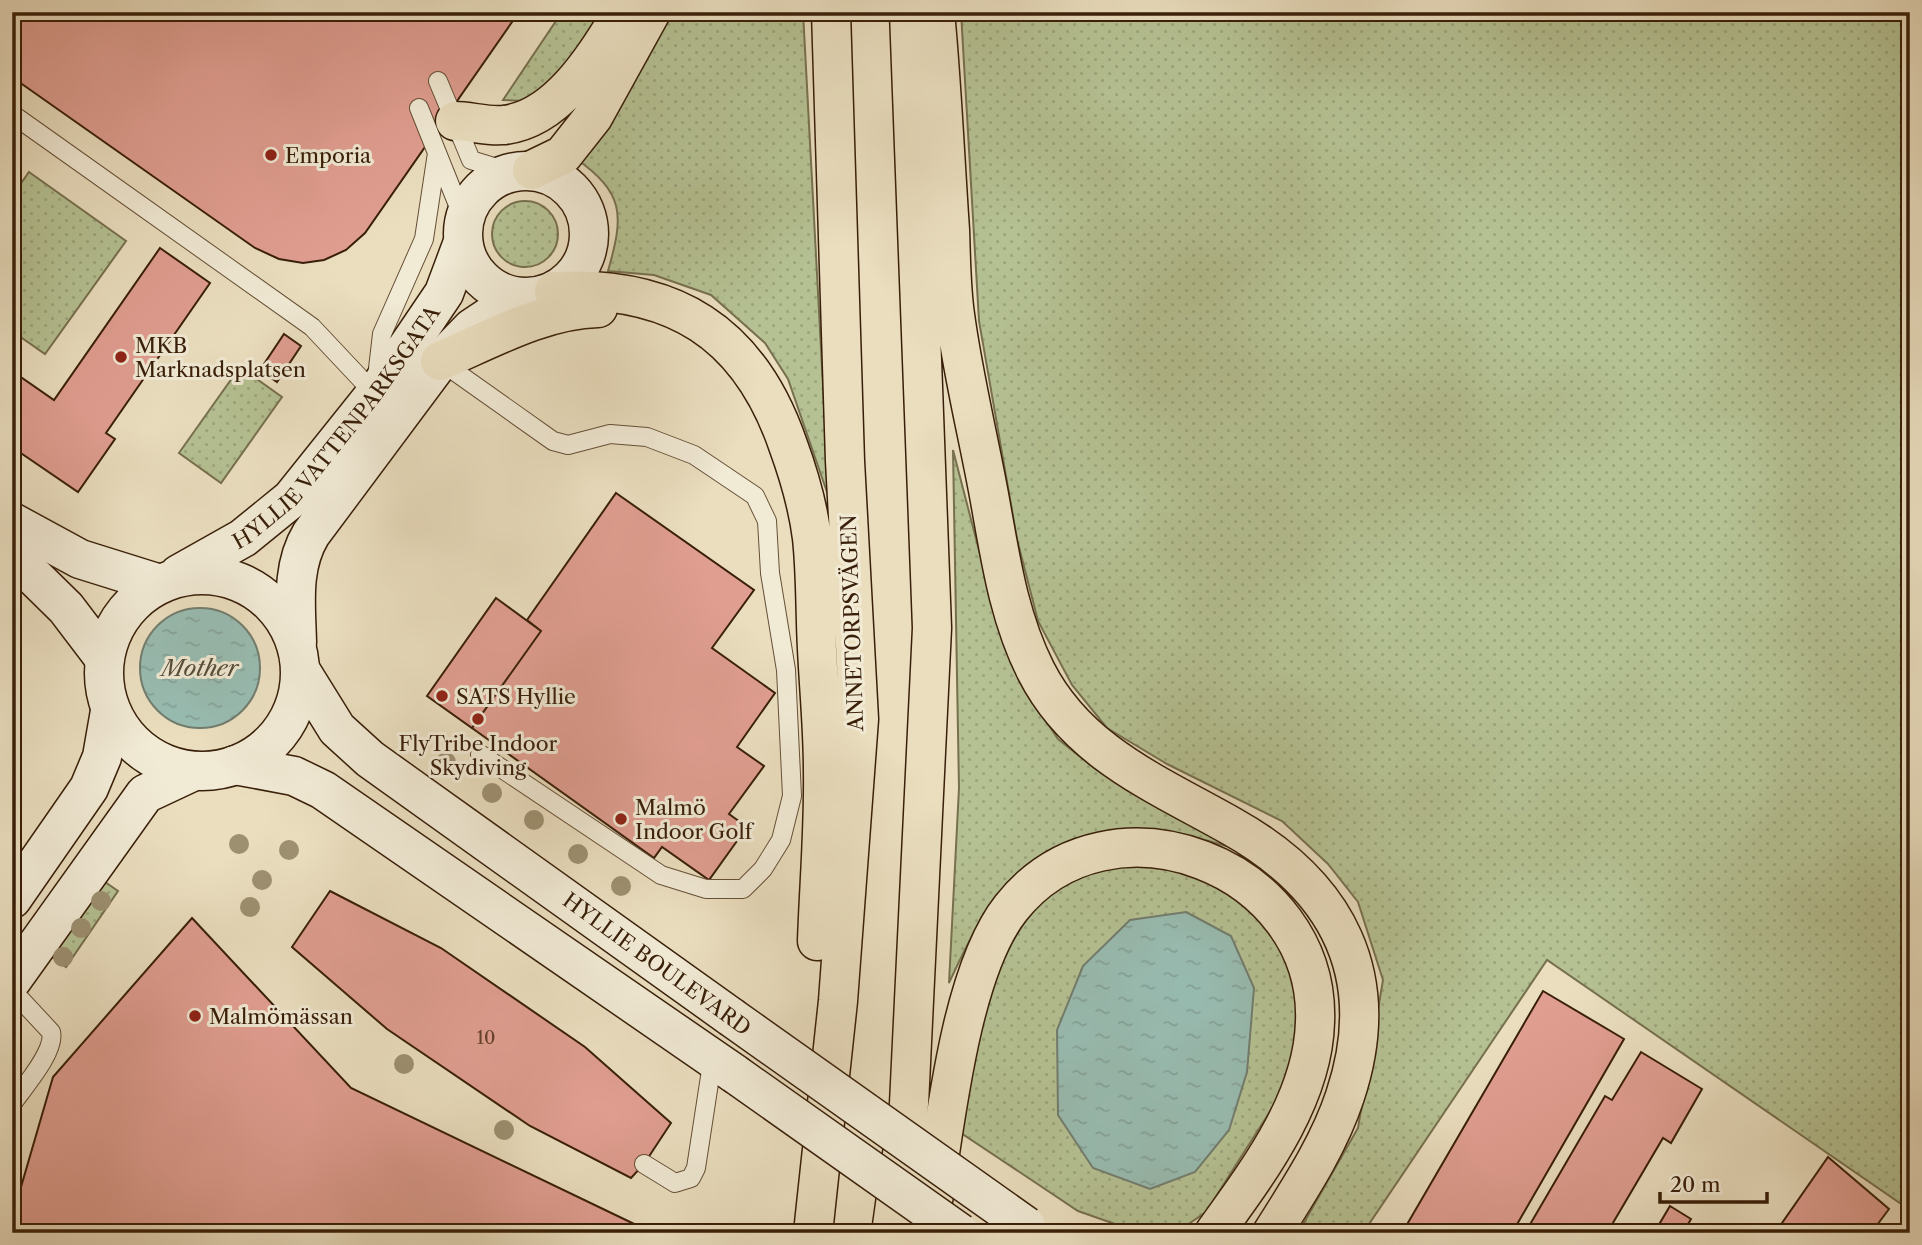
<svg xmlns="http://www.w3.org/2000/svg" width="1922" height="1245" viewBox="0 0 1922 1245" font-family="'Libre Caslon Text',serif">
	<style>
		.grass { fill: url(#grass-dots); stroke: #77704e; stroke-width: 2 }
		.water { fill: url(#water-ripples); stroke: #727d6e; stroke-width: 2 }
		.building { fill: #e09e91; stroke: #391f09; stroke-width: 2 }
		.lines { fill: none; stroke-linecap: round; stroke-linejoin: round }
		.lane-casing { stroke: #654f36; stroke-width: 20 }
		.secondary-casing { stroke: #391f09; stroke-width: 41 }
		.primary-casing { stroke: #391f09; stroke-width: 41 }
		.lane { stroke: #f1ead5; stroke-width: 18 }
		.secondary { stroke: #f1ead5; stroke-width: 38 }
		.primary { stroke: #eadebf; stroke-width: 38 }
		.secondary-bridge-casing { stroke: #391f09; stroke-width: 41; stroke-linecap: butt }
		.secondary-bridge { stroke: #f1ead5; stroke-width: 38 }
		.tree { fill: #9d9071 }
		.poi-dot { fill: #8f2418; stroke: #f1ead5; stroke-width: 2.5 }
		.labels { text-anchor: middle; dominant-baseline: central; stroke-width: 6; stroke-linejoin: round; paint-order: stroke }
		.number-label { font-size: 18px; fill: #633f2b }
		.poi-label { font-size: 21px; fill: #391f09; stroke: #f1ead5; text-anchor: start }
		.street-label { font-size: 21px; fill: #391f09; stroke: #f1ead5 }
		.water-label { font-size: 23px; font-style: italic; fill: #564e3b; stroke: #f1ead5 }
	</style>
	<defs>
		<pattern id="grass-dots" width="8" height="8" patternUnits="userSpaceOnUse" patternTransform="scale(1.75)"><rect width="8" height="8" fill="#b5c193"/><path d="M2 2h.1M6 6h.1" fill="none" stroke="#9ca57d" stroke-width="1.8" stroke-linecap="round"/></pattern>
		<pattern id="water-ripples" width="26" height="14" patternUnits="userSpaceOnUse" patternTransform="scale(1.75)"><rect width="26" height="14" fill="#98bcb1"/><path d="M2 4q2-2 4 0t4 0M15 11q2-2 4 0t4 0" fill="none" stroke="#84a197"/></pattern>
	</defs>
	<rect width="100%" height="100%" fill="#eadebf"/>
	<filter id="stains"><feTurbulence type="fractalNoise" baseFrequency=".00286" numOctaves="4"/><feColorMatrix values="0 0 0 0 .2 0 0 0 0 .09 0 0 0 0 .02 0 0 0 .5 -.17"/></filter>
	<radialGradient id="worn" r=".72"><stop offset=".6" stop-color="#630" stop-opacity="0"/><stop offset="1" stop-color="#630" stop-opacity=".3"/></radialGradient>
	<!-- grass -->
	<path class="grass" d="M562,12H601L552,85L523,101L503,100Z
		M672,12H803L829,498L788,379L765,343L711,295L654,275L608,271C624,215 625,193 575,158L609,125Z
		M961,12H1910V1210L1547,960L1363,1233H1298L1358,1128L1383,980L1358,902L1328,864L1282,821L1167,764L1107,728L1072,685L1038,621L1017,539L979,321Z
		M29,172L126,241L45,354L12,331V196Z
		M492 234a33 33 0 1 1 66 0a33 33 0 1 1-66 0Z
		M240,367L282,397L221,483L179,453Z
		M953,450L1002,639L1024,688L1058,739L1097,770L1231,847C1195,838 1152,824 1115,831C1080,838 1025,870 1001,896C978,920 963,953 949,983L959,788Z
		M1111,864H1172L1232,889L1277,934L1298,989V1038L1278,1099L1206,1212L1177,1232L1132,1230L1078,1211L961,1133C979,1050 985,944 1057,888C1071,877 1094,871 1111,864Z
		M105,882L118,891L66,967L52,957Z"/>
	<!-- water -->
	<path class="water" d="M140 668a60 60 0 1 1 120 0a60 60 0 1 1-120 0Z
		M1186,912L1231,936L1254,988L1247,1072L1229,1130L1195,1172L1150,1189L1093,1168L1058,1115L1057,1030L1083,966L1130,920Z"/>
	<!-- building -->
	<path class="building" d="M25,12H519L365,233L346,250L324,260L303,263L279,259L255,248L12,77V31Z
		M160,248L210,283L106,433L115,439L78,492L12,447V371L54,400Z
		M284,334L301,346L277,382L260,370Z
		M616,493L754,590L712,648L775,693L737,747L764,766L729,814L747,827L709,880L662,847L654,858L472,728L541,631L527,620Z
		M496,598L541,631L472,728L427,696Z
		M330,891L441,948L585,1047L671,1123L644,1164L631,1178L530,1126L387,1029L292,947Z
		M192,918L351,1088L653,1233H12V1218L53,1077Z
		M1543,991L1624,1039L1512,1233H1402Z
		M1641,1052L1702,1089L1671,1143L1663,1138L1607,1233H1525L1605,1096L1612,1100Z
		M1828,1157L1889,1209L1871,1233H1775Z
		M1670,1206L1691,1219L1683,1233H1654Z"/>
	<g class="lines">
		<!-- lane casing -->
		<g class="lane-casing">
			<path id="lane" d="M438,81L471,160L510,172
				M419,108L464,220
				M12,114L312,327L375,394
				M440,361L553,441L568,445L610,434L647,437L694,455L755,496L767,521L770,573L786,670L792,796L781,840L763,869L743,889H706L661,875L480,754
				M377,377L382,334L424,239L437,153
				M12,990L51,1032C56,1051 23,1088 12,1104
				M644,1164L675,1183L691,1178L696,1168L713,1057"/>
		</g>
		<!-- secondary casing -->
		<g class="secondary-casing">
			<g id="secondary">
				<circle cx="526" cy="234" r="63"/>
				<path d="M12,522L80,559L160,584"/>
				<path d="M12,555L66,608L104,658"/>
				<path id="s1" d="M179,574L243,538L291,499L375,394L415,336L444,293L463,242"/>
				<circle cx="202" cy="673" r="98"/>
				<path d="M297,642C296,605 291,567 311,534L440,361L472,328L496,312L532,297"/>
				<path d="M301,671L337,729L370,759L731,1017"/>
				<path d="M235,765L294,776L323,790L735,1074"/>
				<path d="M12,899L89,788L102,757L110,711"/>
				<path d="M12,980L145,794L194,771"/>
			</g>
		</g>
		<!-- primary casing -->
		<g class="primary-casing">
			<path id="primary" d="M935,12C942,85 945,158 950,230C951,258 951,287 955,315C963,375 978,435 989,495C1000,555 1008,616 1036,671C1077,752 1157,784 1231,826C1338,886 1385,976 1345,1096C1329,1145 1299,1190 1272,1233
				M455,121C470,121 489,127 504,125C559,119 596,55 623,12
				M532,170L563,155L593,117L651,12
				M554,291C673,285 749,332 788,445C799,475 808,506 812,538C816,575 815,612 817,649C819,690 823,730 823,771C824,827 819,884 817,941
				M440,361C489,340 544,309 598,308
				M813,1233L838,1001L859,719L845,461L831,12
				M891,1233L909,1104L932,628L909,12
				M928,1233C943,1145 957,976 1011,908C1109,784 1321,866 1315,1022C1313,1100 1258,1172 1214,1233"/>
		</g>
		<!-- lane -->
		<use href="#lane" class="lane"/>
		<!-- secondary -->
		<use href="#secondary" class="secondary"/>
		<!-- primary -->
		<use href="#primary" class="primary"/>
		<!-- secondary-bridge casing -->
		<g class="secondary-bridge-casing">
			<path id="secondary-bridge" d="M731,1017L1026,1226
				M735,1074L960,1233"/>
		</g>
		<!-- secondary-bridge -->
		<use href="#secondary-bridge" class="secondary-bridge"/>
	</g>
	<!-- trees -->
	<g class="tree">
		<circle cx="446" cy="762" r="10"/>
		<circle cx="492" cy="793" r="10"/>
		<circle cx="534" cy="820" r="10"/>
		<circle cx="239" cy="844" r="10"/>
		<circle cx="289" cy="850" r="10"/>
		<circle cx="578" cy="854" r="10"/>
		<circle cx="262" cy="880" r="10"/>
		<circle cx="621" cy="886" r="10"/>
		<circle cx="101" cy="901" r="10"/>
		<circle cx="250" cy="907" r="10"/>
		<circle cx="81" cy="928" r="10"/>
		<circle cx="63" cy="957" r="10"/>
		<circle cx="404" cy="1064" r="10"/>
		<circle cx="504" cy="1130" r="10"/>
	</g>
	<!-- markers -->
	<g class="poi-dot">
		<circle cx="271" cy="155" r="7"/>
		<circle cx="121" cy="357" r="7"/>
		<circle cx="442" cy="696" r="7"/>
		<circle cx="478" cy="719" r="7"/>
		<circle cx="621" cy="819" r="7"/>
		<circle cx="195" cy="1016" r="7"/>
	</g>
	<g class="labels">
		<!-- number labels -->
		<g class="number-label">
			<text x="486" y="1038">10</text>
		</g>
		<!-- poi labels -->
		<g class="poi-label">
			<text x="285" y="155">Emporia</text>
			<text x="135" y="345">MKB<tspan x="135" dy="24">Marknadsplatsen</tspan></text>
			<text x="456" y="696">SATS Hyllie</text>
			<text x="478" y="743" text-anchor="middle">FlyTribe Indoor<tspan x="478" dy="24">Skydiving</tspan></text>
			<text x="635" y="807">Malmö<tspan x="635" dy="24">Indoor Golf</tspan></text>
			<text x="209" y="1016">Malmömässan</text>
		</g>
		<!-- street labels -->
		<g class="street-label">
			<text stroke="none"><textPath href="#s1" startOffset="219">HYLLIE VATTENPARKSGATA</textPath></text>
			<text transform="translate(852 623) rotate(-92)">ANNETORPSVÄGEN</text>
			<text transform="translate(657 964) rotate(36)">HYLLIE BOULEVARD</text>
		</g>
		<!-- water labels -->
		<g class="water-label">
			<text x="200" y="668">Mother</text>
		</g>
	</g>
	<!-- margin -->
	<rect width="1922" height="1245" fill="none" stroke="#eadebf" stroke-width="42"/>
	<rect x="14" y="14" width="1894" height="1217" fill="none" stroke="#391f09" stroke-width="3.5"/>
	<rect x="21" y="21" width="1880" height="1203" fill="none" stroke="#391f09" stroke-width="2"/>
	<!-- scale -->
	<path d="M1660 1192v10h107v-10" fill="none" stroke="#391f09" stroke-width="3.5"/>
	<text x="1670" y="1192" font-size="21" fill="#391f09" stroke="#f1ead5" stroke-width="5" paint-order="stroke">20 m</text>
	<rect width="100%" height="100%" filter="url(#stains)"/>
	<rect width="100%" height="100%" fill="url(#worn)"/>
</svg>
